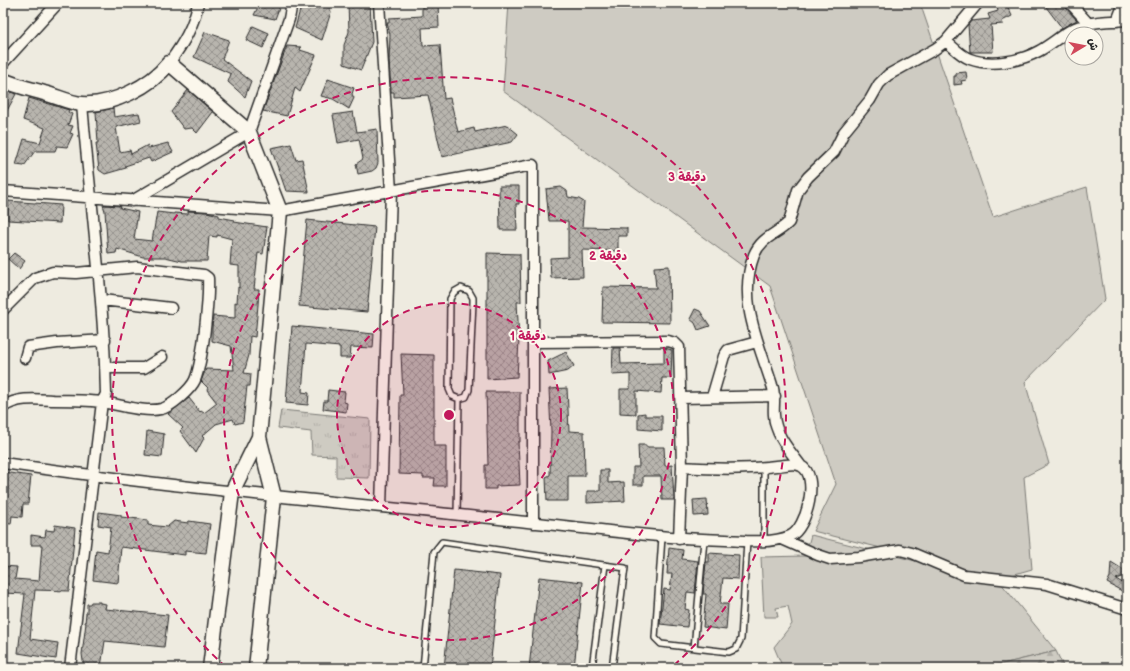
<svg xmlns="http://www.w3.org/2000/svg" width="1130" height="671" viewBox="0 0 1130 671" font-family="'Balsamiq Sans','Playpen Sans Arabic',sans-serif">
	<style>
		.grass { fill: #cecbc2; stroke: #7c7b76 }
		.forest { fill: url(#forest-firs); stroke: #7c7b76 }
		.park { fill: url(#park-tufts); stroke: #7c7b76 }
		.building { fill: url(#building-cross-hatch); stroke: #2b2b2b }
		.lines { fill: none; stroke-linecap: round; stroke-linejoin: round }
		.lane-casing { stroke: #2b2b2b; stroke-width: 8 }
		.street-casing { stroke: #2b2b2b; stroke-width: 13 }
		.secondary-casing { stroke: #2b2b2b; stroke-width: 17 }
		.lane { stroke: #fbf7ec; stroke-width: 5 }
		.street { stroke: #fbf7ec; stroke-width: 10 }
		.secondary { stroke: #fbf7ec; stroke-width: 14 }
		.ring { fill: none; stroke: #c2185b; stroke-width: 2; stroke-dasharray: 7 5 }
		.centre { fill: #c2185b; stroke: #fbf7ec; stroke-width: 2 }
		.ring-label { font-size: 12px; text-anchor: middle; font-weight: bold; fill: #c2185b; stroke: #fbf7ec; stroke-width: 4; stroke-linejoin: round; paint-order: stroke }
	</style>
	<defs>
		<pattern id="forest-firs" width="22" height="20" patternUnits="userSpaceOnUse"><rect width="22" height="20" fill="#cecbc2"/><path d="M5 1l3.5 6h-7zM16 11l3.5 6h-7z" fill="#b1aea7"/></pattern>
		<pattern id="park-tufts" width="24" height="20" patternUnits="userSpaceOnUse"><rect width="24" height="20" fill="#cecbc2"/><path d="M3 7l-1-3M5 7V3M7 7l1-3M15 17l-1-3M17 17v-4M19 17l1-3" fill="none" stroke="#b1aea7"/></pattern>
		<pattern id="building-cross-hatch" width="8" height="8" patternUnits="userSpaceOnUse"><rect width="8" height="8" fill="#b8b5ae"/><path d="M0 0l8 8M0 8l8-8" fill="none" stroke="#96938e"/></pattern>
	</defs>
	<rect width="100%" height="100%" fill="#eeebe0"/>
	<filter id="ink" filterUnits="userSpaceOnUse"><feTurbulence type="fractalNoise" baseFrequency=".025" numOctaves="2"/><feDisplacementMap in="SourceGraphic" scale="8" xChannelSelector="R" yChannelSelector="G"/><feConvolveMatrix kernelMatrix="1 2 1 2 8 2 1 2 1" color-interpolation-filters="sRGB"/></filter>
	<g filter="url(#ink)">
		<!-- grass -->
		<path class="grass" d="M509,3H920L993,217L1087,187L1105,299L1025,382L1049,464L1024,477L1032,569L1001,578L813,531L836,484L770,286L503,91Z
			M811,535L1000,582L1056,651L986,668H783L774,647L792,624L788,606L776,608L778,617H764L761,557L805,556Z"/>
		<!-- forest -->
		<path class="forest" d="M1056,651L1064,668H986Z"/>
		<!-- park -->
		<path class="park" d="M281,410L370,419L369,478L336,477V456L312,455L311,432L278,428Z"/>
		<!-- building -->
		<path class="building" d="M260,3H281L275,19L254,15Z
			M324,3H329L331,12L322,40L295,28L300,10Z
			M348,3H370L372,42L361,70L344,64V45L349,32Z
			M438,3L439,27L422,28L423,46L440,45L444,99L450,98L458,132L474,128L475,132L507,125L518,134L512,142L442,157L428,95L394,97V92H391L389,61L390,35L387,23H389V18L422,16V4Z
			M1006,3L1012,16L1002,21L1003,24L991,25L993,52H970L968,25L971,21L990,19L988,14L998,11L997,8Z
			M1043,3H1064L1065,7L1077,20L1062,28Z
			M253,26L269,33L263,48L246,40Z
			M205,32L229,40L222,59L251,81L245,97L228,82L231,74L194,57Z
			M287,46L301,47L300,50L316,55L300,92L295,88L287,116L263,111Z
			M966,72L967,80L961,81L962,84L954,85V76H956V73Z
			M328,79L354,88L352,94L354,98L349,109L333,99L321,96Z
			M3,89L16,94L3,118Z
			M188,90L213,112L197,133L192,128L184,129L171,112Z
			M29,98L69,110L68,112L72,114L68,125L73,126L70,133L73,134L67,147L57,146L55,151H35L24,166L16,165L24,139L40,143L45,128L23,120Z
			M113,108L114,117L139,113L141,121L116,127L120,152L130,150L131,154L148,145L149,148L168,143L173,152L151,162L149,158L125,166L126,168L105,174L99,170L96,143H98L96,112Z
			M353,112L357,132L377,129L378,163L376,168L372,171L358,174L356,164L363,159L359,139L338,143L333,115Z
			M291,144L296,160L302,159L309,192L286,191L271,148Z
			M499,186H519V204H516L517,230H500Z
			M561,187L567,191L568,197L579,199L584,202L582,227L627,228V236H618V251L582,250L583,277L551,278L550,258L568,257V221H549L546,189Z
			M8,201L61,205L60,223L8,220Z
			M103,205L121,206L120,208L138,212L134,239L152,241L157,212L174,214V213L188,214V211L207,212L219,215V217L235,220L234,222L267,227L263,254L258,253L254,289H259L258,305L255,337L250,336L249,355L244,373L251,374L250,386H247L243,422L235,424L233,419L216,424L202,436L204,438L196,453L180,431L183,428L168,414L189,398L200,412L201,411L204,413L217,403L207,390L208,388L201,381L206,369L234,370L231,346L212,341V329L213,316L235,318V302L237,303L238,287L239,288V266L230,265L232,239L217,235V237L209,236L207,261H182L165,257H143L117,249L116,253L108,254L105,211Z
			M307,220L375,227L367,312L299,306Z
			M14,253L25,261L19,269L8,259Z
			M487,253L520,254L521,302H517L519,340L517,377L487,379Z
			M669,266L670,323L602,322L603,287L656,288L654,267Z
			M695,309L700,311L710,326L698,330L695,323L690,319Z
			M292,326L374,334L373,348L351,347L350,358H340V347L306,344L302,392L309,393L308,405L286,403Z
			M613,348H620L621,364L664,363V348L672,350L671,378H662L661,393L636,391V414L620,413V389H630V374L612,375Z
			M566,352L574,366L568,371L549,375L548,361Z
			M401,354L434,355V446H446V486H434L435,478H423V475L399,474L400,395H403Z
			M567,388L569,431L584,432L585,476H568V501H547L546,477L550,475L551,431L549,389Z
			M328,390L345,392L344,402L347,403L346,412L323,409L324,401H327Z
			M486,392H520V442H518L520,485L496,486V489H485V465H488Z
			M645,413V416H662V431L638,429V414Z
			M147,431L164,434L162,457L145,455Z
			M638,445H646V447H664L665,466L672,465L674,500H662L661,476H643V485H633V467H639Z
			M600,470H608V483L624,482L625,501L587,503V491H600Z
			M3,472L31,476L28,504H23L22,517L12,516L11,524L3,523Z
			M707,499L708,515L694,516L693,500Z
			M99,512L121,515V517L148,520V525L167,527L174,521L188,523L189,521L210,524L206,553L185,551V555L121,547L118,583L93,580L96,550L108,552L111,527L98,525Z
			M55,525L75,528L69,591L35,590L30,639L58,643L56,659L18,653L25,594L3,593V566L17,567L15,579L39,581L42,545H31V535L45,537L46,530L54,531Z
			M669,548L683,550L682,559L698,561L695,593L687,592L685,609L689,610L687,627L660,624L664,589L670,590L672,574H667Z
			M709,553L739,555L738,579L723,578L720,604H728L726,630L703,627L706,594H703L706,562H709Z
			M1111,562L1127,572V575L1116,579L1126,585L1122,591L1107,583L1110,577Z
			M454,570L500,575L490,668H444Z
			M539,577L583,582L574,668H529Z
			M91,602H100V603L106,604L105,609L168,615L164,647L105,641L101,667L84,668L82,654L86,623H85L86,613H87V604H90Z"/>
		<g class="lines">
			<!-- lane casing -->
			<g class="lane-casing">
				<path id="lane" d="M461,288L469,291L473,298V302L469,390L466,397L459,399L452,396L449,389L450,299L454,292Z
					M764,468V541
					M457,515L459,399
					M662,537L655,638L661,644L729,652L736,649L741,639L747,541
					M694,648L704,540
					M423,668L434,552L442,542L625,568L612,668
					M592,668L605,565"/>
			</g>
			<!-- street casing -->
			<g class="street-casing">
				<path id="street" d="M379,3L391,191L381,507
					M1070,3L1089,24
					M1117,21L1124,3
					M946,41C954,48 961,56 970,59C991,67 1021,61 1039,51C1052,44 1062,34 1075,28C1091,21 1111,21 1127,20
					M3,63L58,3
					M169,63C183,44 194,26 198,3
					M3,191L280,211L533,165V523
					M132,201L249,132L289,19L292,3
					M102,300L171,308
					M3,310L35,278L53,272L76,273L137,267L204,275L208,278C209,300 203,360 195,380C191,389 171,407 161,409C144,413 119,404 101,402C85,400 69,400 53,400C35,399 18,397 3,407
					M533,342L668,341L675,343L679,347L682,467L679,539
					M25,358L28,347L57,343L105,340
					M105,368H144L162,357
					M712,397L724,356L728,350L757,342
					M681,398L775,396
					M3,463C181,489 359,504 537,523C600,530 663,538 726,540C746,541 771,544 790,536C807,529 820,475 801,466C794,462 783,466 776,466C745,470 713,469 682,467
					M801,466C790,451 775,435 774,415C773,405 776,395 772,385C759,343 737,300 754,255C762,236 778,234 789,222L798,190L808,177L834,152L844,132L870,100L879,84L888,75L935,49L946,41L978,3
					M782,539L818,555L830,559L859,557L900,550L912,553L964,575L1047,584L1127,609
					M70,668L102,402L106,394C104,297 90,201 82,104"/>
			</g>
			<!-- secondary casing -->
			<g class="secondary-casing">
				<path id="secondary" d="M3,80C16,86 30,89 44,93C56,96 70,103 82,104C112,106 151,86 169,63L249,132L280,211L259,437L274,497L256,668
					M210,668L232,492L259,437"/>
			</g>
			<!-- lane -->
			<use href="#lane" class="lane"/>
			<!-- street -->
			<use href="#street" class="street"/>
			<!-- secondary -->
			<use href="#secondary" class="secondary"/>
		</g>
	</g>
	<!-- distance rings -->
	<circle cx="449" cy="415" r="112" fill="#c2185b" fill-opacity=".12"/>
	<g class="ring">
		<circle cx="449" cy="415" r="112"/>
		<circle cx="449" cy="415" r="225"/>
		<path d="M226 667A337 337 0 1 1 672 667"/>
	</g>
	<circle cx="449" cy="415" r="6" class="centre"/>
	<g class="ring-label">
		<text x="687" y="181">3 دقيقة</text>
		<text x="608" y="260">2 دقيقة</text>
		<text x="528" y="340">1 دقيقة</text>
	</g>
	<!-- margin -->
	<rect width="1130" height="671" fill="none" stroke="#fbf7ec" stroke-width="16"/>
	<rect x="8" y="8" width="1114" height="655" fill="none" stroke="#2b2b2b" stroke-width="1.5" filter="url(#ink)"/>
	<!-- north arrow -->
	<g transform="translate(1084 46) rotate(80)"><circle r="19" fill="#fbf7ec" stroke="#a8a59f"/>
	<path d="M0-3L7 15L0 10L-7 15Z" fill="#d1495b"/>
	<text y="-6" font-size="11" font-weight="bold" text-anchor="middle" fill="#2b2b2b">ش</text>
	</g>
</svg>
